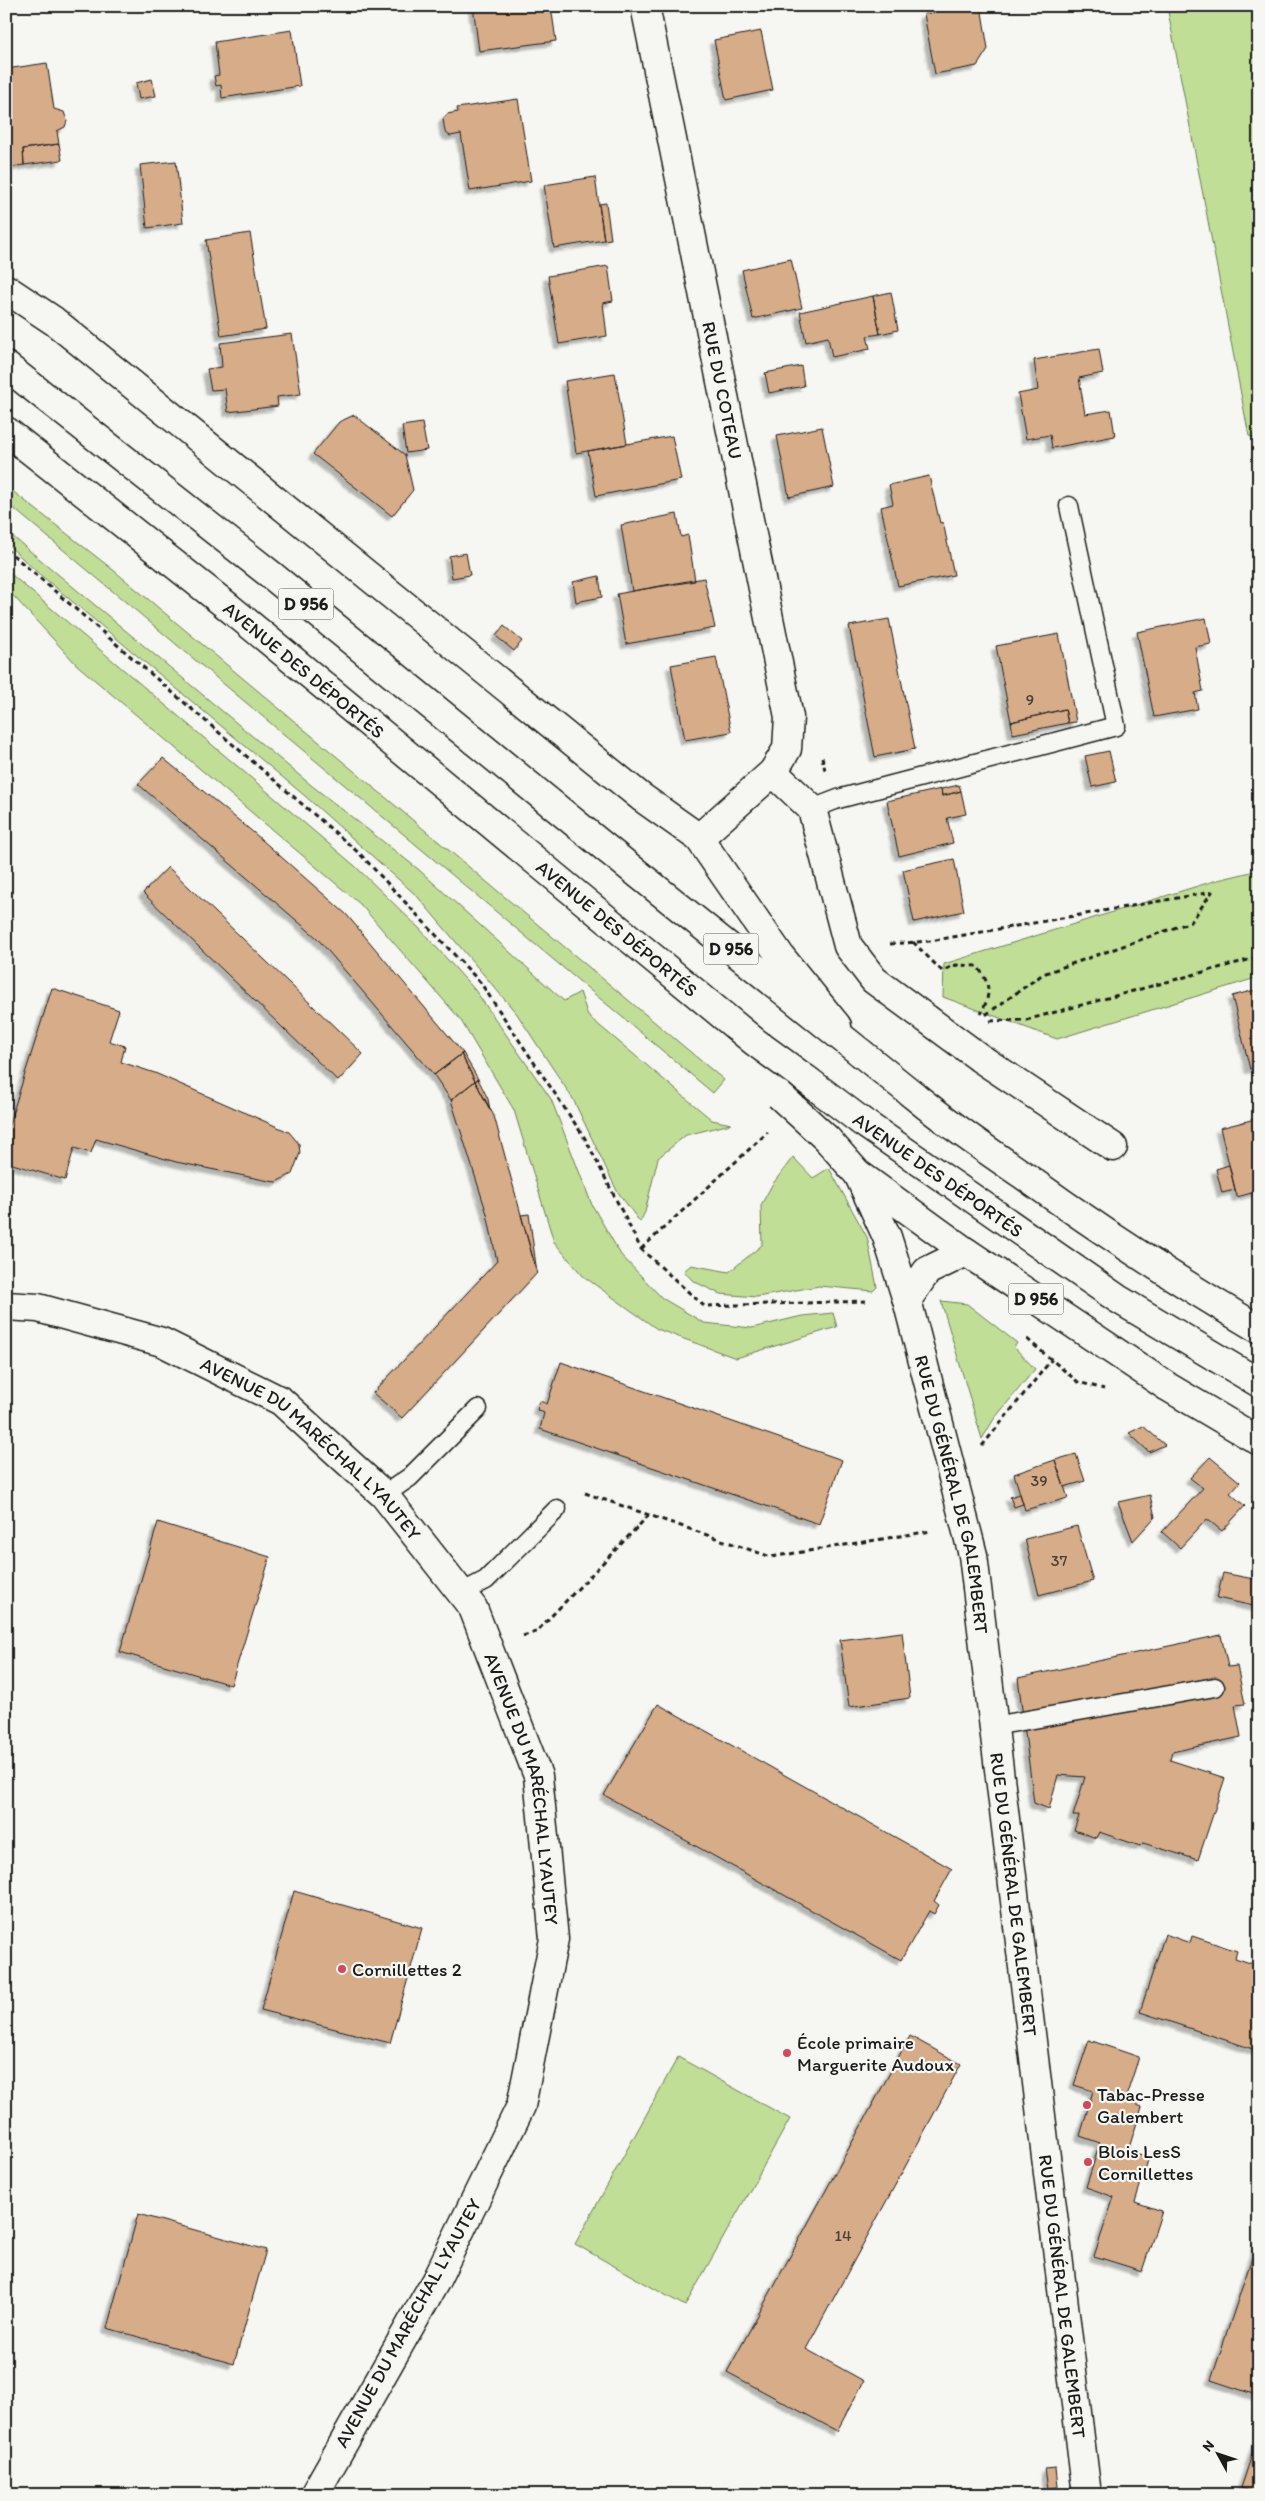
<svg xmlns="http://www.w3.org/2000/svg" width="1265" height="2501" viewBox="0 0 1265 2501" font-family="Itim,sans-serif">
	<style>
		.green { fill: #c0de96; stroke: #6e7d59 }
		.building { fill: #d7ac88; stroke: #1c1c1c; filter: url(#shadow) }
		.lines { fill: none; stroke-linecap: round; stroke-linejoin: round }
		.service-casing { stroke: #1c1c1c; stroke-width: 21 }
		.minor-casing { stroke: #1c1c1c; stroke-width: 31 }
		.trunk-casing { stroke: #1c1c1c; stroke-width: 31 }
		.path { stroke: #1c1c1c; stroke-width: 3; stroke-dasharray: 5 4; stroke-linecap: butt }
		.service { stroke: #f6f6f2; stroke-width: 18 }
		.minor { stroke: #f6f6f2; stroke-width: 28 }
		.trunk { stroke: #f6f6f2; stroke-width: 28 }
		.minor-bridge-casing { stroke: #1c1c1c; stroke-width: 31; stroke-linecap: butt }
		.trunk-bridge-casing { stroke: #1c1c1c; stroke-width: 31; stroke-linecap: butt }
		.minor-bridge { stroke: #f6f6f2; stroke-width: 28 }
		.trunk-bridge { stroke: #f6f6f2; stroke-width: 28 }
		.poi-dot { fill: #d1495b; stroke: #f6f6f2; stroke-width: 2 }
		.labels { text-anchor: middle; dominant-baseline: central; stroke-width: 4.5; stroke-linejoin: round; paint-order: stroke }
		.number-label { font-size: 16px; fill: #4b4037 }
		.shield { fill: #f6f6f2; stroke: #5d5d5c; stroke-width: 1 }
		.shield-label { font-size: 18px; font-weight: bold; fill: #1c1c1c }
		.street-label { font-size: 19px; fill: #1c1c1c; stroke: #f6f6f2 }
		.poi-label { font-size: 19px; fill: #1c1c1c; stroke: #f6f6f2; text-anchor: start }
	</style>
	<defs>
		<filter id="shadow"><feDropShadow dx="-4.5" dy="4.5" stdDeviation="1" flood-color="#0004"/></filter>
	</defs>
	<rect width="100%" height="100%" fill="#f6f6f2"/>
	<filter id="ink" filterUnits="userSpaceOnUse"><feTurbulence type="fractalNoise" baseFrequency=".02" numOctaves="2"/><feDisplacementMap in="SourceGraphic" scale="10" xChannelSelector="R" yChannelSelector="G"/><feConvolveMatrix kernelMatrix="1 2 1 2 8 2 1 2 1" color-interpolation-filters="sRGB"/></filter>
	<g filter="url(#ink)">
		<!-- green -->
		<path class="green" d="M1167,6H1259V439L1249,436Z
			M6,486L112,569L724,1080L713,1093L6,502Z
			M6,531L311,785L418,869L564,1001L580,992L588,1016L712,1120L731,1124L686,1135L658,1158L645,1212L640,1222L617,1191L573,1099L517,1014L417,896L305,796L37,572L6,543Z
			M6,570L355,866L419,928L475,990L551,1099L592,1205L621,1255L662,1298L704,1323L752,1328L802,1316L833,1313L837,1327L736,1358L657,1329L583,1276L554,1242L514,1110L460,1019L360,904L77,665L6,588Z
			M1259,870V977L1057,1039L943,997L944,964L1214,881Z
			M793,1157L813,1178L829,1168L867,1237L877,1287L873,1291L819,1286L757,1297L720,1294L693,1281L684,1271L691,1265L729,1272L762,1245L761,1205L772,1185Z
			M941,1301L967,1304L1017,1343L1014,1347L1035,1369L994,1419L982,1439Z
			M678,2057L790,2119L685,2306L575,2244Z"/>
		<!-- building -->
		<path class="building" d="M473,6H551L556,41L479,51Z
			M967,6H981L988,49L977,66L935,74L924,14Z
			M292,30L300,86L222,98L221,85L216,86L214,76L219,75L215,42Z
			M761,31L773,90L726,100L714,40Z
			M47,63L54,109L64,112L67,121L65,127L57,131L59,144L23,149L24,165L6,168V69Z
			M152,79L156,96L139,99L136,83Z
			M518,99L531,181L470,191L461,134L450,136L445,132L443,119L447,114L458,112L457,108Z
			M59,144L62,160L24,165L23,149Z
			M176,161L183,223L147,228L140,165Z
			M595,177L604,240L554,248L544,185Z
			M606,203L611,239L604,240L599,204Z
			M250,233L266,329L221,336L206,240Z
			M791,259L802,308L753,319L742,270Z
			M608,266L613,301L603,303L607,336L559,344L548,276Z
			M891,292L898,330L880,334L873,296Z
			M873,296L880,334L867,336L870,349L832,357L828,337L806,342L800,312Z
			M292,334L301,394L277,397L278,406L228,412L225,389L211,390L207,369L222,367L220,343Z
			M1099,349L1103,373L1079,378L1085,414L1111,410L1115,436L1052,448L1050,435L1026,439L1018,394L1038,390L1034,360Z
			M801,366L804,386L769,393L765,373Z
			M615,373L627,444L576,453L565,381Z
			M354,415L405,455L413,490L392,516L313,454L339,422Z
			M422,423L427,450L406,453L402,426Z
			M822,427L834,487L789,497L777,436Z
			M672,436L681,480L596,496L588,451Z
			M929,476L940,523L943,522L954,575L898,586L881,507L893,504L889,485Z
			M677,514L681,537L688,535L695,581L632,591L621,525Z
			M466,553L470,575L452,578L449,556Z
			M599,576L602,597L576,602L573,582Z
			M704,578L715,628L626,644L617,594Z
			M1206,618L1211,644L1195,647L1203,691L1195,693L1198,709L1154,717L1137,632Z
			M889,619L915,749L875,757L849,626Z
			M504,626L522,641L514,651L496,636Z
			M1059,634L1076,722L1068,723L1065,709L1011,722L996,646Z
			M716,657L731,732L685,740L671,665Z
			M1065,709L1068,723L1013,734L1011,722Z
			M1109,751L1116,782L1092,787L1085,756Z
			M163,758L254,833L346,914L463,1053L434,1075L317,938L138,784Z
			M959,785L961,791L942,796L941,789Z
			M941,789L942,796L961,791L966,814L947,818L953,843L899,856L887,801Z
			M954,859L964,911L914,922L903,870Z
			M168,867L363,1054L338,1081L143,893Z
			M52,988L119,1010L109,1041L125,1046L121,1062L155,1073L289,1132L299,1144L300,1153L292,1174L276,1182L269,1181L176,1162L96,1139L91,1153L74,1148L65,1180L6,1162V1134Z
			M1259,989V1067L1250,1069L1232,996Z
			M463,1053L478,1079L475,1081L461,1054Z
			M461,1054L475,1081L451,1100L434,1075Z
			M478,1079L488,1099L490,1110L475,1081Z
			M475,1081L494,1116L537,1273L402,1418L373,1393L497,1261L487,1214L451,1100Z
			M1259,1118V1191L1237,1197L1220,1128Z
			M1229,1165L1235,1190L1222,1193L1216,1169Z
			M529,1214L535,1258L537,1273L521,1215Z
			M561,1362L842,1460L819,1524L540,1429L544,1413L537,1410L540,1401L547,1404Z
			M1143,1426L1165,1445L1149,1452L1129,1433Z
			M1076,1454L1085,1481L1064,1487L1055,1460Z
			M1210,1457L1240,1482L1230,1493L1245,1506L1222,1531L1207,1519L1180,1548L1162,1532L1203,1488L1190,1478Z
			M1055,1460L1068,1498L1025,1510L1014,1474Z
			M1020,1494L1023,1504L1014,1507L1010,1497Z
			M1150,1495L1155,1517L1133,1541L1118,1502Z
			M158,1522L270,1557L231,1685L120,1652Z
			M1077,1526L1093,1581L1039,1595L1025,1539Z
			M1223,1573L1259,1580L1258,1607L1217,1598Z
			M902,1632L910,1698L849,1707L840,1640Z
			M1221,1635L1228,1667L1237,1666L1245,1704L1235,1705L1241,1737L1172,1752L1170,1760L1225,1778L1198,1860L1143,1843L1140,1846L1099,1832L1096,1838L1074,1830L1079,1816H1073L1085,1777L1058,1775L1049,1809L1034,1803L1018,1678Z
			M658,1704L952,1869L934,1901L939,1905L934,1914L929,1911L901,1960L604,1795Z
			M294,1891L422,1928L390,2043L261,2010Z
			M1165,1934L1190,1943L1192,1936L1237,1951L1235,1958L1259,1966V2051L1140,2012Z
			M910,2036L961,2064L806,2349L864,2381L837,2431L727,2372Z
			M1089,2040L1139,2057L1125,2100L1142,2107L1128,2151L1149,2157L1135,2202L1162,2211L1142,2271L1094,2256L1114,2197L1086,2187L1100,2143L1080,2136L1093,2091L1074,2085Z
			M138,2214L266,2250L234,2364L107,2328Z
			M1259,2237V2396L1211,2380Z
			M1259,2434V2494L1241,2488Z
			M1056,2468L1058,2487L1048,2488L1045,2469Z"/>
		<g class="lines">
			<!-- service casing -->
			<g class="service-casing">
				<path id="service" d="M812,809L838,799L1116,726L1069,506
					M384,1495L410,1477L478,1409
					M461,1593L486,1580L557,1509
					M994,1726L1215,1687"/>
			</g>
			<!-- minor casing -->
			<g class="minor-casing">
				<g id="minor">
					<path id="s1" d="M645,6L789,717L787,749L773,772L699,838"/>
					<path d="M6,289L54,321L641,797L699,838L781,957L837,1026"/>
					<path d="M773,772L812,809L848,946L874,980L927,1019"/>
					<path d="M980,1058L1113,1147"/>
					<path id="s2" d="M907,1300L973,1555L1087,2495"/>
					<path id="s3" d="M6,1306L38,1308L162,1342L281,1401L384,1495L473,1608L538,1776L554,1939L521,2106L436,2280L314,2495"/>
				</g>
			</g>
			<!-- trunk casing -->
			<g class="trunk-casing">
				<g id="trunk">
					<path d="M6,366L270,574L602,845L861,1053"/>
					<path id="s4" d="M6,431L226,605L755,1042L807,1080"/>
					<path d="M912,1094C947,1123 985,1149 1023,1175C1099,1230 1178,1281 1259,1329"/>
					<path d="M861,1121L1118,1299L1259,1383"/>
					<path d="M827,1139L857,1173L966,1252L1168,1387L1259,1441"/>
					<path d="M859,1176L887,1237L907,1300"/>
					<path d="M907,1300L927,1271L966,1252"/>
				</g>
			</g>
			<!-- path -->
			<path class="path" d="M6,549L360,854L480,982L586,1140L641,1249L704,1306L869,1301
				M822,757L825,770
				M913,942L942,971L956,965L977,966C991,985 991,993 981,1014
				M890,944L930,941L1212,892L1191,922L1043,974L984,1016
				M990,1021L1026,1020L1259,957
				M641,1249L768,1132
				M1027,1339L1078,1382L1104,1389
				M982,1446L1052,1359
				M585,1493L771,1557L931,1531
				M523,1636L536,1632L649,1515"/>
			<!-- service -->
			<use href="#service" class="service"/>
			<!-- minor -->
			<use href="#minor" class="minor"/>
			<!-- trunk -->
			<use href="#trunk" class="trunk"/>
			<!-- minor-bridge casing -->
			<g class="minor-bridge-casing">
				<path id="minor-bridge" d="M927,1019L980,1058"/>
			</g>
			<!-- trunk-bridge casing -->
			<g class="trunk-bridge-casing">
				<path id="trunk-bridge" d="M861,1053L912,1094
					M807,1080L861,1121
					M779,1095L827,1139"/>
			</g>
			<!-- minor-bridge -->
			<use href="#minor-bridge" class="minor-bridge"/>
			<!-- trunk-bridge -->
			<use href="#trunk-bridge" class="trunk-bridge"/>
		</g>
	</g>
	<!-- markers -->
	<g class="poi-dot">
		<circle cx="342" cy="1969" r="5"/>
		<circle cx="787" cy="2053" r="5"/>
		<circle cx="1087" cy="2105" r="5"/>
		<circle cx="1088" cy="2162" r="5"/>
	</g>
	<g class="labels">
		<!-- number labels -->
		<g class="number-label">
			<text x="1030" y="699">9</text>
			<text x="1039" y="1480">39</text>
			<text x="1059" y="1560">37</text>
			<text x="843" y="2235">14</text>
		</g>
		<!-- shield labels -->
		<g class="shield">
			<rect x="278.5" y="588.5" width="55" height="31" rx="4"/>
			<rect x="703.5" y="933.5" width="55" height="31" rx="4"/>
			<rect x="1008.5" y="1283.5" width="55" height="31" rx="4"/>
		</g>
		<g class="shield-label">
			<text x="306" y="604">D 956</text>
			<text x="731" y="949">D 956</text>
			<text x="1036" y="1299">D 956</text>
		</g>
		<!-- street labels -->
		<g class="street-label">
			<text stroke="none"><textPath href="#s1" startOffset="392">RUE DU COTEAU</textPath></text>
			<text stroke="none"><textPath href="#s4" startOffset="382">AVENUE DES DÉPORTÉS</textPath></text>
			<text stroke="none"><textPath href="#s4" startOffset="788">AVENUE DES DÉPORTÉS</textPath></text>
			<text transform="translate(938 1175) rotate(35)">AVENUE DES DÉPORTÉS</text>
			<text stroke="none"><textPath href="#s3" startOffset="346">AVENUE DU MARÉCHAL LYAUTEY</textPath></text>
			<text stroke="none"><textPath href="#s2" startOffset="200">RUE DU GÉNÉRAL DE GALEMBERT</textPath></text>
			<text stroke="none"><textPath href="#s3" startOffset="766">AVENUE DU MARÉCHAL LYAUTEY</textPath></text>
			<text stroke="none"><textPath href="#s2" startOffset="605">RUE DU GÉNÉRAL DE GALEMBERT</textPath></text>
			<text stroke="none"><textPath href="#s2" startOffset="1010">RUE DU GÉNÉRAL DE GALEMBERT</textPath></text>
			<text transform="translate(408 2323) rotate(-61)">AVENUE DU MARÉCHAL LYAUTEY</text>
		</g>
		<!-- poi labels -->
		<g class="poi-label">
			<text x="352" y="1969">Cornillettes 2</text>
			<text x="797" y="2042">École primaire<tspan x="797" dy="22">Marguerite Audoux</tspan></text>
			<text x="1097" y="2094">Tabac-Presse<tspan x="1097" dy="22">Galembert</tspan></text>
			<text x="1098" y="2151">Blois LesS<tspan x="1098" dy="22">Cornillettes</tspan></text>
		</g>
	</g>
	<!-- margin -->
	<rect width="1265" height="2501" fill="none" stroke="#f6f6f2" stroke-width="25"/>
	<rect x="12" y="12" width="1240" height="2476" fill="none" stroke="#1c1c1c" stroke-width="2" filter="url(#ink)"/>
	<!-- north arrow -->
	<g transform="translate(1218 2454) rotate(310)" stroke="#f6f6f2" stroke-width="4" paint-order="stroke">
	<path d="M0-4L9 19L0 12L-9 19Z" fill="#1c1c1c"/>
	<text y="-8" font-size="14" font-weight="bold" text-anchor="middle" fill="#1c1c1c">N</text>
	</g>
</svg>
